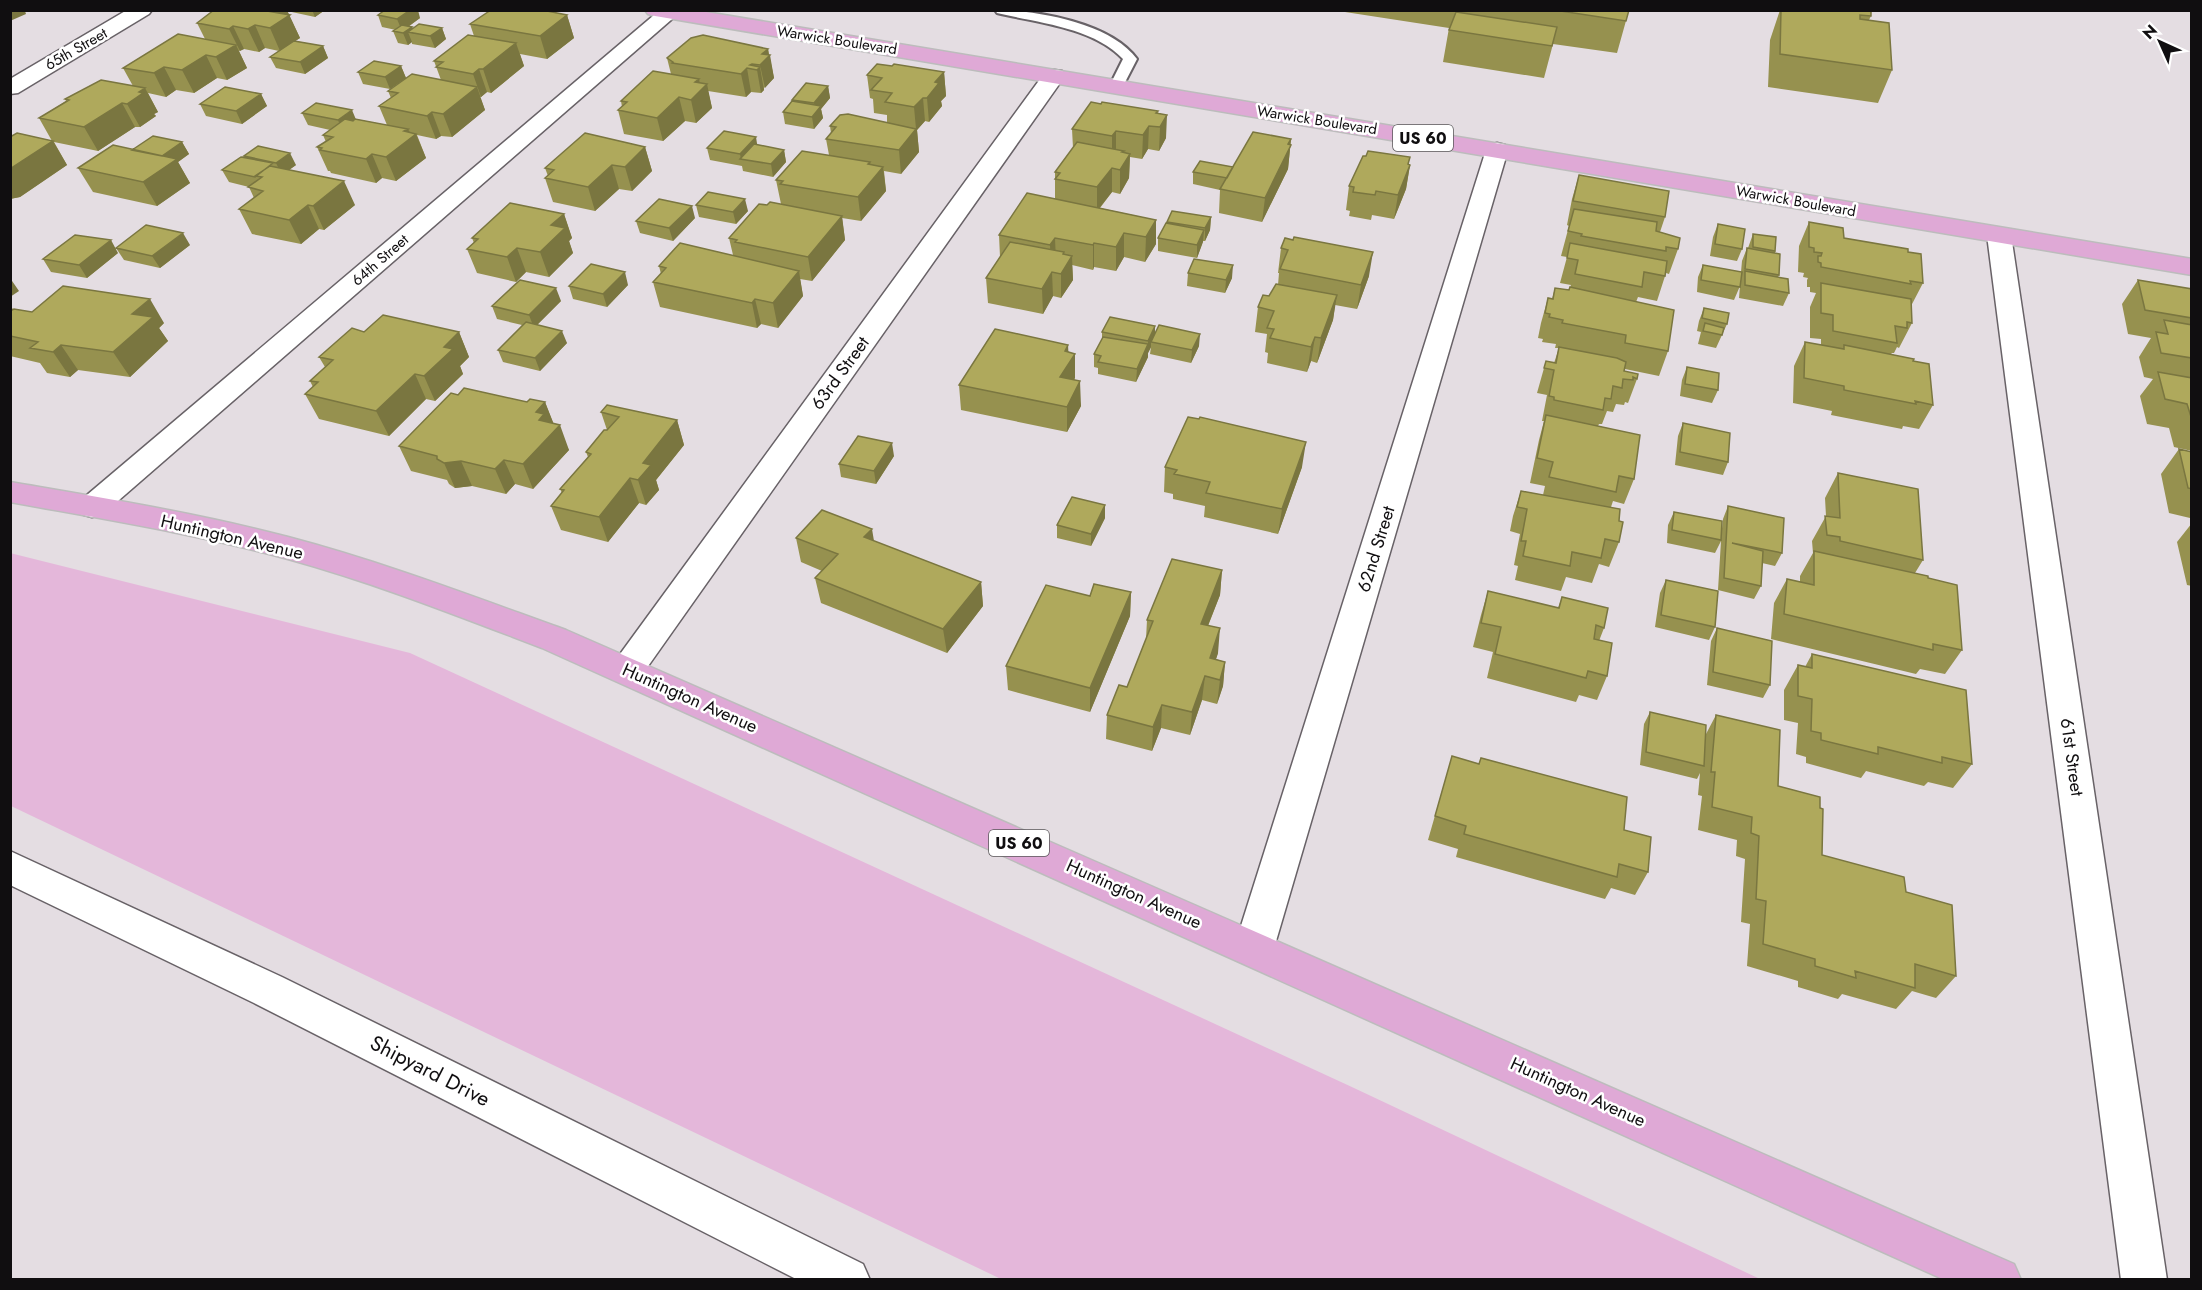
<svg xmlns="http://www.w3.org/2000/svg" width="2202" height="1290" viewBox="0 0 2202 1290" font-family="Jost,sans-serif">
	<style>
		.green { fill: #e4b7da }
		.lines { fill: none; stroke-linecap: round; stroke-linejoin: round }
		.service-casing { stroke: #686267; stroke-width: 4 }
		.minor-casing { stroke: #686267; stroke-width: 3 }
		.primary-casing { stroke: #bcbcbc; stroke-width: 3 }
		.service { fill: #fff; fill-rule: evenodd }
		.minor { fill: #fff; fill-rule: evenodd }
		.primary { fill: #dfa9d6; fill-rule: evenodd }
		.wall { fill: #96914f }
		.shaded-wall { fill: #7a7640 }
		.building { fill: #afa95c; stroke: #7a7640; stroke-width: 1.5 }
		.labels { text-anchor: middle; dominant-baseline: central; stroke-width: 5; stroke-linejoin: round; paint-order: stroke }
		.far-street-label { font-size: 15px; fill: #100e10; stroke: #fff }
		.shield { fill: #fff; stroke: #585658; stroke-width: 1.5 }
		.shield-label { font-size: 16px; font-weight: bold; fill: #100e10 }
		.street-label { font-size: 18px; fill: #100e10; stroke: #fff }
		.near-street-label { font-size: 21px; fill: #100e10; stroke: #fff }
	</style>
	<rect width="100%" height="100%" fill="#e4dde2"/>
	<!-- green -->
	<path class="green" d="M10,553L410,653L1354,1088L1760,1279H1001L11,806Z"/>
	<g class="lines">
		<!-- service casing -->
		<g class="service-casing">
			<path id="service" d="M995,10C1037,10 1111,23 1137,59L1121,90H1111L1109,87L1123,59C1093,27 1038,23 997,13Z"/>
		</g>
		<!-- minor casing -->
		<g class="minor-casing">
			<path id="minor" d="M127,10H152L149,14L18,93L10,94V79Z
				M660,10H677L679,13L103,514L92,517L81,514L77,507L81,500Z
				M1054,70L1062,71L1065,76L639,679L627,683L615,679L610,670L615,661L1046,71Z
				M1497,143L1505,145L1508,150L1274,948L1268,960L1254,966L1240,960L1234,948L1486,150L1489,145Z
				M1999,228L2008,230L2011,235L2167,1280H2121L1987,235L1990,230Z
				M10,851L282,977L863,1264L870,1280H798L254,1003L10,885Z"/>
		</g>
		<!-- primary casing -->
		<g class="primary-casing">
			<path id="primary" d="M645,10H694L2192,259V275L655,16L648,14Z
				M10,482C103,498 197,513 288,537C383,562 474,597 566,630L2014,1264L2021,1280H1945L542,648C458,616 375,583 288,559C197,534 103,519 10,502Z"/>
		</g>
		<!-- service -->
		<use href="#service" class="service"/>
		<!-- minor -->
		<use href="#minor" class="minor"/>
		<!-- primary -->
		<use href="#primary" class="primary"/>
	</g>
	<!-- wall -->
	<path class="wall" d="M214,10H325L315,17L287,11L300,38L295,41L323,46L328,58L305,74L276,68L270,57L279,51L265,48L259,52L244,49L239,51L247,68L227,80L217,78L194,93L176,90L166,97L148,93L158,112L154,114L156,116L140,127H135L98,151L54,142L67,165L20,197L10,199V137L52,141L39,118L66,101L65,99L133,86L123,68L205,39L197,23Z
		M1332,10H1629L1617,53L1553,44L1544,78L1443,62L1449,28Z
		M1780,10H1871V16L1869,20L1892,70L1878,103L1768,87L1770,40Z
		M378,15L420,18L408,27H412L413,29L442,28L446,39L435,48L412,44V42L408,45L398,43L393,31L396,30L382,27Z
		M567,15L574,38L547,59L520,54L524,66L491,93L487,92L481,97H480L485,110L452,137L441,136L436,139L417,135L426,158L396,181L382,178L376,183L331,173L330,171H328L317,147L326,142L323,135L330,130L308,125L302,113L355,119L387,125L379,106L391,98L388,91L441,80L434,61L474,36L470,24Z
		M768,49L774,78L764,88V90L761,93L751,92L746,97L708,91L712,108L696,123L685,121L663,141L624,134L618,110L622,107L621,101L671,74L667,58Z
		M401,66L406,78L390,89L363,84L358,72Z
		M944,72L946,96L941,101L942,106L929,122L925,121L917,130L919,152L901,174L884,171L886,191L861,221L842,218L845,240L812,281L800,279L803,296L778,328L761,324L757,328L660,307L653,282L661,274L659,266L733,255L729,238L767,205L781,204L776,180L829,155L826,139L831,133L830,126L887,123V115L874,113L873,99L870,98L867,75Z
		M828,86L830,98L821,109L823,118L814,129L785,124L783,112L792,102V100Z
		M261,94L267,106L242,124L206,116L200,104Z
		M1158,111L1166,138L1159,151L1148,149L1142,159L1130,157L1129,178L1120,194L1112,192L1100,208L1156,220V244L1145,262L1124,257L1116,271L1094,267L1093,270L1072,265L1073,280L1061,298L1053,296L1043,314L988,303L986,278L1000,257L999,235L1055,199V172L1073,148L1072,129Z
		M1291,139L1288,169L1262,222L1219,213L1220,190L1193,184V172L1233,167Z
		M182,142L189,154L178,162L190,183L157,206L93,192L78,168L132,150Z
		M757,145L784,150L786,162L773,177L743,171L742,166L710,160L707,148Z
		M645,147L652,171L632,191L619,189L595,211L553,202L545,178L548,176L545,168Z
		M244,156L296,165L289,170L355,205L324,230L319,229L301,244L252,234L239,209L254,198L249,187L229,182L222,170L245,158Z
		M1410,157L1408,164L1410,165L1406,189L1394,219L1372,215L1371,220L1349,216L1350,211L1346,210L1349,186Z
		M1579,175L1665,217L1660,232L1678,249L1669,274L1666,273L1657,301L1638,297L1636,302L1668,351L1659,376L1625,369L1624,371L1637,379L1628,403L1625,402L1624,405L1616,404L1613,412L1607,411L1602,424H1599L1598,426L1634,479L1624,504L1613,501L1611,507L1619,521V542L1609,567L1599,564L1592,583L1566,577L1561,591L1515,580L1518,566L1514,565L1520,534L1510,531L1513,516L1521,491L1543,495L1545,486L1530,483L1539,440L1544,421H1542L1547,395L1537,393L1546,361L1554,363L1559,348H1555L1556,344L1542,342L1543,339L1538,338L1541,323L1548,298L1552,299L1555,288L1569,290L1571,285L1560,283L1567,257L1561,256L1569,226L1567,225L1572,199Z
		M696,205L748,211L736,224L699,217Z
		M564,214L572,238L569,241L573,253L549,277L526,272L516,282L477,273L467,249L474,243L472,238Z
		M1211,217L1210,230L1205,241H1203L1197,258L1158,251V238L1167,222Z
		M695,218L673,241L640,233L636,221Z
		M1809,222L1844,238L1908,252L1923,283L1911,306L1912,323L1899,348L1897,347L1894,353H1892L1891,354L1913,361L1933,405L1919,429L1903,426L1902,429L1831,415L1832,411L1793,403L1794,366L1805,342L1821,345V339L1810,338V307L1816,293L1810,292V287H1807V280L1808,278L1803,277L1804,273L1798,272L1799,246Z
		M1718,224L1742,249L1737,261L1710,256L1713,237Z
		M1753,234L1775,251V253L1779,275L1778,277L1789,293L1783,306L1739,298L1740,286L1734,300L1697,292L1698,277L1703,265L1741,272L1742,261L1747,248H1748Z
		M1285,238L1369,276L1357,309L1335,305L1333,320L1317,363L1311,361L1307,372L1267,363L1268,353L1265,352L1267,334L1255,332L1258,307L1269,296L1278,285L1279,273H1278L1281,248Z
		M190,245L160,268L124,260L116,248Z
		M118,253L87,278L51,272L43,259Z
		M1188,273L1232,278L1225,293L1187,286Z
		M2138,280L2192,289V451L2174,447L2169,428L2147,424L2140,396L2153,379L2144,377L2139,357L2151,338L2128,334L2122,304Z
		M628,285L607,307L573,299L569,286Z
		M561,301L537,325L567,343L540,371L503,362L498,350L522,325L497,319L492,306Z
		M10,306L13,309L32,312L164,323L159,328L168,341L130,377L78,370L70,377L47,373L40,363L10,356Z
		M1704,308L1727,324L1716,348L1698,344L1701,332L1697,331L1699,321Z
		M364,332H459L469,357L460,366L463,374L435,401L426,399L389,436L319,419L305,394L313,387L310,381L325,367L319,357Z
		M1102,332L1155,334L1199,346L1191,363L1150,354L1151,347L1148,353V357L1136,382L1098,374V368L1094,367V354L1102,339Z
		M1068,352L1081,406L1067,432L961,410L959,385Z
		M1687,367L1718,390L1712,403L1680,396L1682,380Z
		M458,395L527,402H545L553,423L569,450L533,489L515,484L506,494L472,486L455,488L449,484L447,480L411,471L399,446Z
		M601,412L677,420L684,445L656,480L659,490L646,505L639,503L608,542L561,530L551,506L562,493L560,489L588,457L586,452L607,430Z
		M1683,423L1728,462L1723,475L1675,465L1678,436Z
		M2179,449L2192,452V522L2190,518L2169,513L2161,474Z
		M894,456L876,484L841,477L839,464Z
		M1165,467H1302L1278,534L1204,517L1205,506L1173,499V494L1164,492Z
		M1838,473L1923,560L1915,573L1928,578L1962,650L1945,674L1920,669L1916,674L1771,639L1774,603L1787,579L1800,582V576L1813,553L1812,541L1826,516L1825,498Z
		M1728,506L1782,553L1775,566L1762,563L1761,586L1754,599L1718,590L1721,541L1715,553L1667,543L1668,525L1674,512L1721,538L1723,519Z
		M1105,518L1091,546L1057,538V525Z
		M2192,523V586L2187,585L2177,542Z
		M796,538L874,541L981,582L983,606L947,653L821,603L815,578L822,571L801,562Z
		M1222,570L1220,595L1208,626L1218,653L1216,659L1225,662L1223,686L1217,704L1202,700L1190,735L1161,728L1152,751L1106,739L1107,715L1127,687L1146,639L1147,620Z
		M1666,580L1715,627L1709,640L1655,627L1660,593Z
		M1488,591L1558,608L1562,597L1604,628L1599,641L1607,676L1597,700L1579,695L1576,702L1487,678L1493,652L1473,647L1481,615Z
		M1131,592L1130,616L1090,712L1008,690L1006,666L1090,596Z
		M1717,628L1770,685L1763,698L1707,685L1711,641Z
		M1812,654L1972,764L1953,788L1928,782L1924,786L1866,771L1861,778L1806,763V757L1796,754L1798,723L1784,720V690L1798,665L1805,667Z
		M1650,712L1706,734L1716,715L1778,786L1820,808L1822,855L1906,892L1956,976L1936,998L1912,991L1896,1009L1842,994L1838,999L1798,987V981L1747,966L1750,924L1741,922L1745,859L1736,856L1737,840L1698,830L1702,796L1698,795L1700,773L1697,779L1640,765L1644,724Z
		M1452,756L1479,764L1481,758L1624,830L1648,872L1635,895L1611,888L1605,899L1456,857L1458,849L1428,840Z"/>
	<!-- shaded-wall -->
	<path class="shaded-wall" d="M10,10H26L25,11L26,14L10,21Z
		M268,10H287L300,38L280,51L270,28Z
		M312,10H325L315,17Z
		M410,10H418L420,18L402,31L397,19Z
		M567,15L574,38L547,59L540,36Z
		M255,25L265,48L259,52L248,29Z
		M233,26L244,49L240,51L229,29Z
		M412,27L415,34L408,32L412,42L408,45L403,33Z
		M442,28L446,39L435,48L430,36Z
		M516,43L524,66L491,93L483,69Z
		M236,45L247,68L227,80L216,57Z
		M323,46L328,58L305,74L300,62Z
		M768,49L769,56L770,55L774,78L765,88L760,65L762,54Z
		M206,55L217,78L194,93L182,70Z
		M401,66L406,78L390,89L385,77Z
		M164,67L176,90L166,97L154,73Z
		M760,67L764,90L761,93L757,70Z
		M747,68L751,92L746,97L741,74Z
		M479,69L487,92L481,97L473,74Z
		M944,72L946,96L941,101L942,106L929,122L927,98L935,82Z
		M699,79L701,90L707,84L712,108L696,123L691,100L695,82Z
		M828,86L830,98L821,109L823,118L814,129L812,117L816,112L814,103Z
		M477,87L485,110L452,137L443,114Z
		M145,88L158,112L154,114L156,116L140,127L127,104L139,92Z
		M261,94L267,106L242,124L236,111Z
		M679,97L685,121L663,141L657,118Z
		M923,98L925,121L917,130L919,152L901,174L899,150L916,129L914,107Z
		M122,103L135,127L98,151L84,127Z
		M352,110L357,122L343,133L338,120Z
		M432,112L441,136L436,139L427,116Z
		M1167,115L1166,138L1159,151L1160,127Z
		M1149,126L1148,149L1142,159L1143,135Z
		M408,129L412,137L416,134L426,158L396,181L386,157L404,131Z
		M1116,131V154L1112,160V136Z
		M756,137L758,150L741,159L740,154Z
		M1291,139L1288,169L1262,222L1265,198Z
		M53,141L67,165L20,197L10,199V169Z
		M182,142L189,154L178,162L190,183L157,206L143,182L152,162Z
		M645,147L652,171L632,191L625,167Z
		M784,150L786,162L773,177L771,164Z
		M1124,151L1123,165L1130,154L1129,178L1120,194V170L1122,152Z
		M290,153L296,165L282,175L276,163Z
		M372,154L382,178L376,183L366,159Z
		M1410,157L1406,174L1410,165L1406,189L1394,219L1398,195Z
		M870,162L873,179L883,167L886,191L861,221L858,197L868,164Z
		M612,165L619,189L595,211L588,187Z
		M1112,168V192L1097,211V187Z
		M344,181L355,205L324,230L313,206Z
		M745,199L748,211L736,224L733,212Z
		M308,205L319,229L301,244L289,220Z
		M692,206L695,218L673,241L669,228Z
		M564,214L572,238L569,241L573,253L549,277L540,252L551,225Z
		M842,216L845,240L812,281L808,257Z
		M1211,217L1210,230L1205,241V228Z
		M1156,220V244L1145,262L1146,237Z
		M1204,230L1203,242L1197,258V245Z
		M183,233L190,245L160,268L152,256Z
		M1124,233V257L1116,271V247Z
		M1055,238L1056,262L1051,270L1050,245Z
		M111,240L118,253L87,278L79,265Z
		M1094,243V267L1093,270V245Z
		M517,248L526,272L516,282L507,257Z
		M1064,252V268L1072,256L1073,280L1061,298V274L1063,254Z
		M1373,252L1369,276L1357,309L1361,285Z
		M1233,265L1232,278L1225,293L1226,280Z
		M799,271L803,296L778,328L773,303Z
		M625,272L628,285L607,307L603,294Z
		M1052,272L1053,296L1043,314L1042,289Z
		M10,278L19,291L10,297Z
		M556,288L561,301L534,328L529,315Z
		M1337,295L1333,320L1317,363L1321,338Z
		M150,299L164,323L159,328L168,341L130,377L113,352L132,314Z
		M755,299L761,324L757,328L752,303Z
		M1155,326V339L1151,342V347L1148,353V357L1136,382L1137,369L1148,345V341Z
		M562,331L567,343L540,371L535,358Z
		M459,332L469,357L460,366L463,374L435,401L424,376L444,347Z
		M1200,334L1199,346L1191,363L1192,350Z
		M1315,337L1311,361L1307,372L1311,347Z
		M61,345L78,370L70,377L53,352Z
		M1068,345L1069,363L1075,354V378L1061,402L1060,377L1065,351Z
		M415,374L426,399L389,436L376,411Z
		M1080,381L1081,406L1067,432V407Z
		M545,402L555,427L560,425L569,450L533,489L523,464L536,412Z
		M677,420L684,445L656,480L659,490L646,505L638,480L643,463Z
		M1306,442L1302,467L1278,534L1282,509Z
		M892,443L894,456L876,484L874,471Z
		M504,460L515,484L506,494L495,469Z
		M461,461L472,486L455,488L444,463Z
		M630,478L639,503L608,542L599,517Z
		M1105,505V518L1091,546V534Z
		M872,529L876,553L864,537Z
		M1222,570L1220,595L1199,648L1201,624Z
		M981,582L983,606L947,653L943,629Z
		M1131,592L1130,616L1090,712V688Z
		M1220,628L1218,653L1210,677V658Z
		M1225,662L1223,686L1217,704L1220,680Z
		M1205,676L1202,700L1190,735L1192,712Z
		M1162,705L1161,728L1152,751L1153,727Z"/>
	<!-- building -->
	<path class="building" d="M214,10H268L267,11L290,15L270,28L255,25L248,29L233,26L229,29L197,23Z
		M385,10H410L397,19L378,15Z
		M491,10H542L567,15L540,36L470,24Z
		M1554,10H1629L1626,21Z
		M1781,10H1871V16L1860,15V19L1889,23L1892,70L1780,54Z
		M1456,12L1557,27L1552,46L1449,30Z
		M419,24L442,28L430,36L408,32Z
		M402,25L412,27L403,33L393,31Z
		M178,34L236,45L216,57L206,55L182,70L164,67L154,73L123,68Z
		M468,35L516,43L483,69H479L473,74L436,67L443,62L434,61Z
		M703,35L768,49L762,54L770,55L760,65L752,64L750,65L760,67L757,70L747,68L741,74L672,63L673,62L667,58L691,38Z
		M294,41L323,46L300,62L270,57Z
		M374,61L401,66L385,77L358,72Z
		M877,64L892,66L894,64L944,72L935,82L939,83L927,98H923L914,107L885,102L892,93L871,90L882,78L867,75Z
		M653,71L699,79L695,82L707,84L691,100L679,97L657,118L618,110L627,102L621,101Z
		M412,74L477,87L443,114L432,112L427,116L379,106L398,93L388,91Z
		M101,80L145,88L139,92L143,93L127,104L122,103L84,127L39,118L69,100L65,99Z
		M806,83L828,86L814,103L792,100Z
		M225,87L261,94L236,111L200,104Z
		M792,101L821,106L812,117L783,112Z
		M1091,102L1101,104L1102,102L1158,111L1156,113L1167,115L1160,127L1149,126L1143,135L1116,131L1112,136L1072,129Z
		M316,103L352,110L338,120L302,113Z
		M848,114L916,129L899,150L826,139L836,127L830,126L840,115Z
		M345,119L353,121L355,119L408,129L404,131L416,134L386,157L372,154L366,159L320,150L322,148L317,147L333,137L323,135Z
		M724,131L756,137L740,154L707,148Z
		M1253,132L1291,139L1288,144L1291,145L1265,198L1220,189Z
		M17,133L53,141L10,169V137Z
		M585,133L645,147L625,167L612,165L588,187L545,178L554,170L545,168Z
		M153,136L182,142L162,156L132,150Z
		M1077,142L1124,151L1122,152L1130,154L1120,170L1112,168L1097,187L1055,179L1060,173L1055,172Z
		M754,144L784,150L771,164L740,159Z
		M113,145L177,159L143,182L78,168Z
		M258,146L290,153L276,163L244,156Z
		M802,151L870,162L868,164L883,167L858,197L780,184L783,181L776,180Z
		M1368,151L1410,157L1408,164L1410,165L1398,195L1376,191L1375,195L1353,192L1354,187L1349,186L1363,156H1366Z
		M241,157L273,163L255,177L222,170Z
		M1200,161L1233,167L1227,178L1193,172Z
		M270,166L344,181L313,206L308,205L289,220L239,209L263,191L248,187L262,177L255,176Z
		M1579,175L1669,191L1665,217L1573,201Z
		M708,192L745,199L733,212L696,205Z
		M1027,193L1156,220L1146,237L1124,233L1116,247L1094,243L1093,245L1055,238L1050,245L999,235Z
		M659,199L692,206L669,228L636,221Z
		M770,202L842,216L808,257L735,242L737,240L729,238L759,204L767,205Z
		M510,203L564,214L551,225L565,228L540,252L517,248L507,257L467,249L478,239L472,238Z
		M1574,209L1657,222L1656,231L1680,238L1678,249L1666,247V251L1581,236L1582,234L1568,231Z
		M1172,211L1211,217L1205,228L1167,222Z
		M1809,222L1843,228L1844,238L1908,249V252L1921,254L1923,283L1910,281L1911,284L1821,267V263L1818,262V256H1821L1822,253L1814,252V248L1809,247Z
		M1166,223L1204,230L1197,245L1158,238Z
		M1718,224L1745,229L1742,249L1715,244Z
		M146,225L183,233L152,256L116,248Z
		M1753,234L1776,237L1775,251L1753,247Z
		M75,235L111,240L79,265L43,259Z
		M1294,237L1373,252L1361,285L1280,269L1288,250L1281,248L1285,238L1293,240Z
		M1010,242L1064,252L1063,254L1072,256L1061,274L1052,272L1042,289L986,278Z
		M680,243L799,271L773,303L755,299L752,303L653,282L666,268L659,266Z
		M1570,243L1667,261L1665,276L1644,272L1642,287L1575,274L1578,260L1567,258Z
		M1747,248L1780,254L1779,275L1745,269Z
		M1194,259L1233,265L1226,280L1188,273Z
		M591,264L625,272L603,294L569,286Z
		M1703,265L1742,272L1740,287L1701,280Z
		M1745,271L1788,279L1789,293L1745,285Z
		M520,280L556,288L529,315L492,306Z
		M2138,280L2192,289V318L2145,310Z
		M1821,283L1911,299L1912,323L1907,322V328L1895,326L1897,343L1833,331V315L1821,313Z
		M1276,284L1337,295L1321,338L1315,337L1311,347L1270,338L1274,329L1267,328L1274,311L1258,307L1263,295L1269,296Z
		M63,286L150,299L132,314L153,317L113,352L61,345L53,352L30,348L38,342L10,336V311L14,309L32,312Z
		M1570,287L1674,310L1668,351L1625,343L1626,335L1562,323L1563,320L1549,317L1550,314L1545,313L1548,298L1553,299L1555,288L1569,290Z
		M1704,308L1729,313L1727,324L1702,318Z
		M383,315L459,332L444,347L453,349L424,376L415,374L376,411L305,394L318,382L310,381L333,360L319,357L352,328L364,332Z
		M1110,317L1155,326L1148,341L1102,332Z
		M2164,320L2192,325V358L2161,353L2156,332L2168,334Z
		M526,322L562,331L535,358L498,350Z
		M1705,323L1724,328L1722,335L1703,331Z
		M1159,325L1200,334L1192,350L1151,342Z
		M995,329L1068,345L1065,351L1075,354L1060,377L1080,381L1067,407L959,385Z
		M1103,337L1148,344L1137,369L1098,362L1101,356L1094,354Z
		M1805,342L1844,349V345L1914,359L1913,361L1929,364L1933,405L1915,401L1916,404L1844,390V386L1804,378Z
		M1559,347L1617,358L1626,362L1624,371L1638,374L1637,379L1633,377V380L1623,379L1622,388L1613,386L1611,399L1605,398L1603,410L1554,400V397L1549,396L1554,370L1544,368L1546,361L1556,363Z
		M1687,367L1719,373L1718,390L1685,384Z
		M2158,372L2192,378V420L2187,404L2165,399Z
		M464,388L527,402L530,399L545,402L536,412L544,414L539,420L560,425L523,464L504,460L495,469L461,461L444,463L437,459V456L399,446L451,393L458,395Z
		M607,405L677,420L643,463L651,465L638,480L630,478L599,517L551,506L564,490L560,489L591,454L586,452L604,430H607L619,417L601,412Z
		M1546,415L1640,435L1634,479L1619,476L1616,492L1549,477L1553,462L1537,458Z
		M1188,417L1199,419L1200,417L1306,442L1282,509L1206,493L1210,482L1174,474L1177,470L1165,467Z
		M1683,423L1730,433L1728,462L1680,452Z
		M858,436L892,443L874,471L839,464Z
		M2179,449L2192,452V489L2188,488Z
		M1838,473L1918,489L1923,560L1840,541V537L1827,535L1825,516L1840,518Z
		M1521,491L1620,509L1619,521L1623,522L1619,542L1605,539L1601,558L1572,552L1570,566L1523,556L1526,541H1521L1527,509L1517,507Z
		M1072,497L1105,505L1091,534L1057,525Z
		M1728,506L1784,518L1782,553L1732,543L1763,551L1761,586L1724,578Z
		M822,510L872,529L864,537L981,582L943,629L815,578L838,554L796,538Z
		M1674,512L1722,521L1721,540L1672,530Z
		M1814,551L1928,576V578L1957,585L1962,650L1933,644V650L1784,614L1787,579L1814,585Z
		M1172,559L1222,570L1201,624L1220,628L1210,658L1225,662L1220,680L1205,676L1192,712L1162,705L1153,727L1107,715L1119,685L1127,687L1153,621L1147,620Z
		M1666,580L1718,591L1715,627L1661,615Z
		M1094,584L1131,592L1090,688L1006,666L1046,585L1090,596Z
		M1488,591L1559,608L1562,597L1608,608L1604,628L1596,625L1594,639L1612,643L1607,676L1588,671L1586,678L1495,654L1501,627L1481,623Z
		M1717,628L1772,641L1770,685L1713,672Z
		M1812,654L1966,690L1972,764L1942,757V763L1878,747V754L1821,740V733L1811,731L1812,699L1798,696V665L1812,668Z
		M1650,712L1706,725L1704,766L1646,752Z
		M1716,715L1780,730L1778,786L1820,797V808L1823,809L1822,855L1904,877L1906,892L1952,905L1956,976L1915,964V988L1855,971L1856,978L1815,966V959L1763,944L1766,901L1756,899L1759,836L1751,833L1752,817L1712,807L1715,772H1711Z
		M1452,756L1479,764L1481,758L1627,797L1624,830L1651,837L1648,872L1619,864L1617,877L1464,834L1466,826L1435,816Z"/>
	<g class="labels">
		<!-- far-street labels -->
		<g class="far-street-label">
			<text transform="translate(837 40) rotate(9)">Warwick Boulevard</text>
			<text transform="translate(76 49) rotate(-30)">65th Street</text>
			<text transform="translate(1317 120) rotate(9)">Warwick Boulevard</text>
			<text transform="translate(1796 201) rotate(10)">Warwick Boulevard</text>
			<text transform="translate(380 260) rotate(-41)">64th Street</text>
		</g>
		<!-- shield labels -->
		<g class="shield">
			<rect x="1393" y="125" width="60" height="26" rx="4.5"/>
			<rect x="989" y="830" width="60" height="26" rx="4.5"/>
		</g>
		<g class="shield-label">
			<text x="1423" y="138">US 60</text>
			<text x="1019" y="843">US 60</text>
		</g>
		<!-- street labels -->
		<g class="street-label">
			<text transform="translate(840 373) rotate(-54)">63rd Street</text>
			<text transform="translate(232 537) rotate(13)">Huntington Avenue</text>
			<text transform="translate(1376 549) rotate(-73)">62nd Street</text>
			<text transform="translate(690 698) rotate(24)">Huntington Avenue</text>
			<text transform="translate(2072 757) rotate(82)">61st Street</text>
			<text transform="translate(1134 894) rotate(24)">Huntington Avenue</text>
			<text transform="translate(1578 1092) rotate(24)">Huntington Avenue</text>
		</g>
		<!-- near-street labels -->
		<g class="near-street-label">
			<text transform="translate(430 1071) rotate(27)">Shipyard Drive</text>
		</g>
	</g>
	<!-- border -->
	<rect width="2202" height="1290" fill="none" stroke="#100e10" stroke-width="24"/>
	<!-- north arrow -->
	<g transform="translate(2160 42) rotate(315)" stroke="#ffffff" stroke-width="4.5" paint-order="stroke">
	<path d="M0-4.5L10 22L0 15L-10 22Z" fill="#100e10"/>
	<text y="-9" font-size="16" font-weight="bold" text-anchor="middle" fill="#100e10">N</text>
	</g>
</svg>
